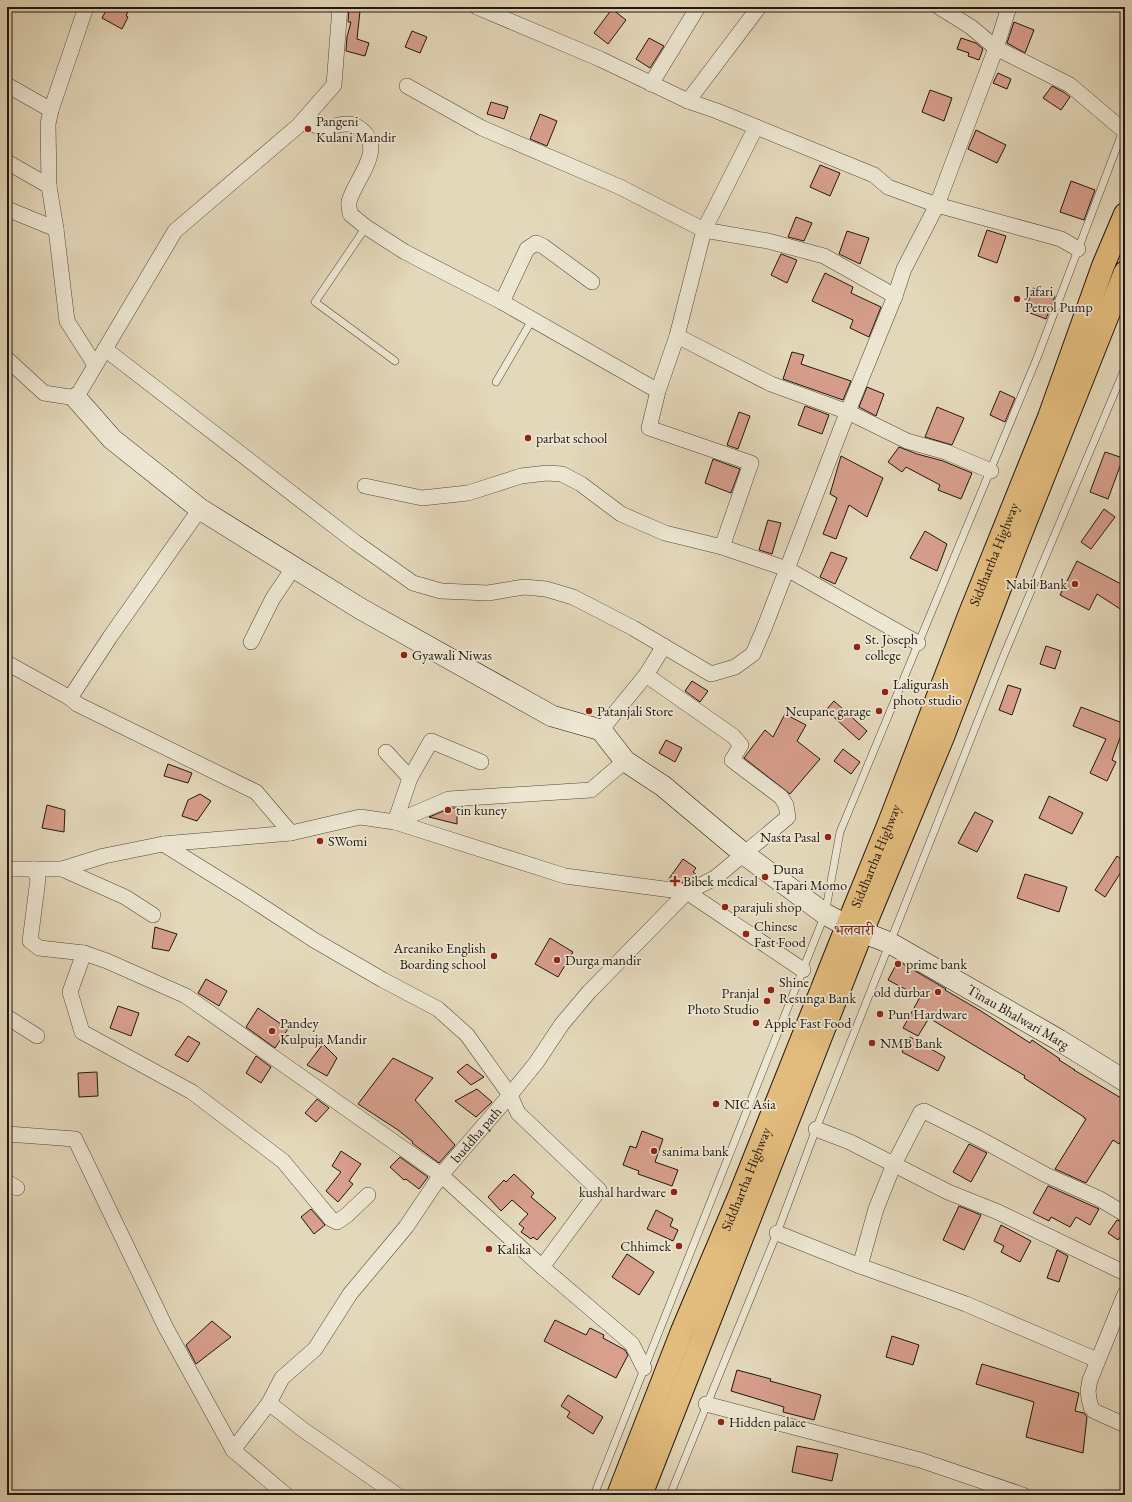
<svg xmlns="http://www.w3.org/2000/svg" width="1132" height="1502" viewBox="0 0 1132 1502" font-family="'EB Garamond','Noto Serif Devanagari',serif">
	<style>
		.building { fill: #d79f8c; stroke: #201610 }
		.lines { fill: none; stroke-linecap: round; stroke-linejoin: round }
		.lane-casing { stroke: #51463a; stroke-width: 8 }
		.street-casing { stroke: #51463a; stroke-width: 16 }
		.secondary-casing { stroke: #201610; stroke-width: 22 }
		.highway-casing { stroke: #201610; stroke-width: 24 }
		.lane { stroke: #ede6d2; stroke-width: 7 }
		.street { stroke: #ede6d2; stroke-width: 15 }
		.secondary { stroke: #ede6d2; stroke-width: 21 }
		.highway { stroke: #e2bc7d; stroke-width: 22 }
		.poi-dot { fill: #8f2418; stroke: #ede6d2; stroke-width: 1.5 }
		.labels { text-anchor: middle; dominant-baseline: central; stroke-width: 3.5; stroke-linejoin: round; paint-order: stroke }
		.poi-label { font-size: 14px; fill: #201610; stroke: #ede6d2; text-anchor: start }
		.street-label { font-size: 14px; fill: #201610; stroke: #ede6d2 }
		.neighbourhood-label { font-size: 15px; fill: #7a1f14; stroke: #ede6d2 }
	</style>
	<rect width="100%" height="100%" fill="#e4d8ba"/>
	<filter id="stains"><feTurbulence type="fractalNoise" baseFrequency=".005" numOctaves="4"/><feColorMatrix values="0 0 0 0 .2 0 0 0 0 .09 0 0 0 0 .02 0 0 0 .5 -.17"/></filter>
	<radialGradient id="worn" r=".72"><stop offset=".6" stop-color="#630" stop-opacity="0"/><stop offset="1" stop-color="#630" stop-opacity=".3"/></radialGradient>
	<!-- building -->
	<path class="building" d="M108,7H130L126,16L128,17L122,29L102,18Z
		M612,9L626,20L608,44L594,33Z
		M349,10L360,11L357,39L369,43L365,56L346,51L347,37L351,22H348Z
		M1014,22L1034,30L1025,53L1007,43Z
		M412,31L427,37L420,53L405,47Z
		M649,38L664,46L650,68L636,59Z
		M961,38L976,43L983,49L979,60L968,56L969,53L957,49Z
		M998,73L1011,79L1007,89L993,83Z
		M1052,86L1065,93L1070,97L1061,110L1043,98Z
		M930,90L952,98L944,121L922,112Z
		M491,102L508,107L504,119L487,114Z
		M540,114L557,121L547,146L530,139Z
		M976,130L1006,145L997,163L968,149Z
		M820,165L840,173L830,196L810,187Z
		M1071,181L1095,190L1084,220L1060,212Z
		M796,217L812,223L804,241L788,237Z
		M987,230L1006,236L997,263L978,256Z
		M847,231L869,238L860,264L839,254Z
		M781,254L797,260L787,283L771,275Z
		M825,273L853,287L851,293L881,307L869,337L850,328L853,320L812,301Z
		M1033,288L1055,296L1046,319L1025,311Z
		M792,352L804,355L801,364L851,381L843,400L783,379Z
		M867,387L884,394L876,416L859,407Z
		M1000,391L1015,398L1005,422L990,415Z
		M805,406L829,415L822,434L798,425Z
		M937,407L964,418L952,445L925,437Z
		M739,412L750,416L738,449L727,445Z
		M899,447L917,454L943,461L972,473L961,499L938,490L940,485L906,467L902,472L888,462Z
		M1105,452L1123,458L1108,499L1090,492Z
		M841,456L883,478L867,517L849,505L836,539L823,534L837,498L830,494Z
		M713,459L740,469L731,493L705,483Z
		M1104,509L1115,517L1091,549L1081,542Z
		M768,520L781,523L772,554L759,550Z
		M925,531L947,544L937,571L910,558Z
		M831,552L847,558L835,584L820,577Z
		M1077,561L1125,586V612L1097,594L1089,610L1060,595Z
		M1046,646L1061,651L1055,669L1040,664Z
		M692,681L708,691L700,702L685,691Z
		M1008,685L1021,689L1012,715L999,710Z
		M834,701L867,731L859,740L826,710Z
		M1081,707L1125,724L1112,760L1116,762L1107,781L1090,773L1106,739L1073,726Z
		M785,714L806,725L797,741L820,759L790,794L744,758L765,730L773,737Z
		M666,740L682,748L675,762L659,753Z
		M843,749L860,762L851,774L834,761Z
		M168,764L192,773L188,783L164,776Z
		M200,794L211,801L197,821L182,816L188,800Z
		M1049,796L1083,813L1072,834L1039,818Z
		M47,805L65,810L64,832L42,828Z
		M451,808H457V824L429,817Z
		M975,812L993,821L977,852L958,843Z
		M1117,856L1125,862V866L1105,897L1095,890Z
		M683,859L696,868L693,872L698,876L686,883L670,881L668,880Z
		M1025,874L1067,887L1059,912L1017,898Z
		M155,927L177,934L169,951L152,948Z
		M550,938L573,952L558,977L535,964Z
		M898,961L946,989L945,990L981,1011L1030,1043L1032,1040L1060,1059L1059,1060L1075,1070H1074L1121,1098L1120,1101L1125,1104V1135L1119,1144L1113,1140L1086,1183L1055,1169L1086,1119L1084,1118V1117L1024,1078L1025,1076L929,1018L918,1036L903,1028L920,997L888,980Z
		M206,979L227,991L219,1006L198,993Z
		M118,1006L139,1013L131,1036L110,1028Z
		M258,1008L288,1029L275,1048L246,1027Z
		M188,1036L200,1043L188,1062L175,1055Z
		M910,1037L945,1057L938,1071L902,1052Z
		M323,1044L337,1058L327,1076L307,1065Z
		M256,1056L271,1067L261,1083L246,1073Z
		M393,1058L433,1078L415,1100L455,1145L439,1163L412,1143L413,1142L398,1130L358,1104Z
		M467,1064L484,1077L471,1085L457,1072Z
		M97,1072L98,1096L79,1097L78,1073Z
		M477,1089L492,1102L476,1117L455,1101Z
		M317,1099L329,1108L316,1122L305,1113Z
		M642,1131L663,1139L655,1162L678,1170L672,1186L638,1174L639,1171L623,1165L630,1146L636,1148Z
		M969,1144L987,1153L971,1182L953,1172Z
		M341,1151L361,1164L349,1181L353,1184L338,1202L326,1191L341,1172L332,1166Z
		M400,1157L428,1177L419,1189L406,1179L404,1180L390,1167Z
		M514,1174L534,1193L531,1197L556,1218L537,1240L533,1237L531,1239L521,1232L524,1228L519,1224L528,1214L512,1200L501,1211L488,1197L504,1180L506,1182Z
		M1048,1186L1099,1209L1090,1225L1076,1217L1070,1227L1051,1217L1049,1221L1033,1213Z
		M959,1206L981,1215L964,1250L943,1240Z
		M311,1209L325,1225L314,1234L301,1217Z
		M656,1210L673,1219L670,1226L678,1230L673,1241L647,1229Z
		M1117,1220L1125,1223V1230L1118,1240L1108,1233Z
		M1001,1225L1031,1241L1020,1262L1001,1252L1004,1246L994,1241Z
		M1057,1250L1068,1256L1059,1282L1047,1278Z
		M627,1254L654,1272L639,1295L612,1277Z
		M555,1320L586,1335L590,1328L604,1335L603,1338L625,1350L628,1355L616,1378L544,1341Z
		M212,1321L231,1337L196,1364L186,1345Z
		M892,1336L919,1345L913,1365L886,1357Z
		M982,1364L1079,1393L1075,1411L1084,1413L1087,1417L1083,1453L1026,1437L1034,1402L976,1384Z
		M737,1370L771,1379L770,1381L821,1395L814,1420L783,1412L784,1407L731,1391Z
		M568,1395L603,1417L593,1434L567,1417L570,1412L561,1406Z
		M797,1446L838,1454L832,1481L792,1472Z"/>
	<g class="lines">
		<!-- lane casing -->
		<g class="lane-casing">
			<path id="lane" d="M366,227L315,302L395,361
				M496,382L532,320
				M594,1495L825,914L840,832L1037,358L1124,128
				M670,1495L777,1233L816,1129L1004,655L1125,368"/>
		</g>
		<!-- street casing -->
		<g class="street-casing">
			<g id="street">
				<path d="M86,7L51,110L48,124L49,186L56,229L67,321L95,365"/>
				<path d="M477,7L600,59L688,101L717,111L874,175L888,187L937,205L1061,239L1078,249"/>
				<path d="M939,7L971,27L996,48L1070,85L1123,130"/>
				<path d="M651,84L698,7"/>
				<path d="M7,85L51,110"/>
				<path d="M407,86L482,128L620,187L704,230L677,336L771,384L848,412L907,441L946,452L991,471"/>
				<path d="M688,101L759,7"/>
				<path d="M308,116L311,123L323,129C338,125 351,119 363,131C385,152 354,180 349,202C348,205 350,210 350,214L366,227L405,252L502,302L658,391"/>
				<path d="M756,127L704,230L768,241L824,256L895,296"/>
				<path d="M7,162L49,186"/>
				<path d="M7,209L56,229"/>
				<path d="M502,302L527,249L536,243L543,246L592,282"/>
				<path d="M677,336L658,391L649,428L751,463L722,547"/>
				<path d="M105,349L355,542L413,583L441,591L488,593L524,587L546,589L573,597L633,628L711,674L735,667L753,654L765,626L844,421L895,296L904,269L937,205L996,48L1009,7"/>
				<path d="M7,359L44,393L76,398L175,231L298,126L334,85L340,7"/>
				<path d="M365,486L422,498L468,493L521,476L547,473L562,474L581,484L621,514L665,533L722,547L787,569L918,643"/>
				<path d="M200,509L110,637L70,698L77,704L256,792L291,833"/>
				<path d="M251,642L273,598L294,567"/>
				<path d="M7,663L70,698"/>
				<path d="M601,730L646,675L664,646"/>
				<path d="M386,752L410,778"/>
				<path d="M481,762L431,741L410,778L395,822L565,876L687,892L803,970"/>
				<path d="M163,844L245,895L314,940L383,980L438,1009L467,1035L510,1095L518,1113L599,1190L542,1267"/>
				<path d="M7,869H62L104,856L163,844L291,833L360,817L395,822L449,799L591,790L625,761"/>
				<path d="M34,869L38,879L30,941L39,948L84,953L107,961L186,996L441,1175L542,1267L632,1344L644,1368"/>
				<path d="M62,869L125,897L153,915"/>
				<path d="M84,953L70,992L82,1032L192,1092L283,1161L331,1219L337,1222L347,1215L368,1195"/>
				<path d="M7,1017L37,1036"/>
				<path d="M816,1129L850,1142L948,1192L998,1212L1125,1273"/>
				<path d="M7,1134L75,1139L166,1328L233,1450L286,1495"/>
				<path d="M7,1182L17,1188"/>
				<path d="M777,1233L860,1266L966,1304L1097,1360"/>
				<path d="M860,1266L876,1209L894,1164L921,1112L924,1111L982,1140L1046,1175L1098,1198L1125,1214"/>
				<path d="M1125,1294L1090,1380L1088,1391L1089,1399L1091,1407L1094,1411L1125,1425"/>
				<path d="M269,1403L302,1429L397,1495"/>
				<path d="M706,1404L920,1460L1023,1495"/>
				<path id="s1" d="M233,1450L269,1403L282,1378L315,1349L350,1294L406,1227L441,1175L510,1095L536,1063L562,1024L589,992L687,892L715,878L788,817L786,805L781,797L732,760L741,745L733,736L646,675"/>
			</g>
		</g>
		<!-- secondary casing -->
		<g class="secondary-casing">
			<g id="secondary">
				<path id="s2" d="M76,398L112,439L200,509L361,609L552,716L601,730L625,761L663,786L744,854L825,914L847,926L890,943L1059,1040L1125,1081"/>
			</g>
		</g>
		<!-- highway casing -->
		<g class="highway-casing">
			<g id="highway">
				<path id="s3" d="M618,1495L682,1331L740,1194L847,926L889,823L970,613L1049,417L1103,266L1125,214"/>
				<path d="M641,1495L862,932L943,737L1016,546L1125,272"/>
			</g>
		</g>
		<!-- lane -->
		<use href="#lane" class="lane"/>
		<!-- street -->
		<use href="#street" class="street"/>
		<!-- secondary -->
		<use href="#secondary" class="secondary"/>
		<!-- highway -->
		<use href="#highway" class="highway"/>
	</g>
	<!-- markers -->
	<g class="poi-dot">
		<circle cx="308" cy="129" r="4"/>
		<circle cx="1017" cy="299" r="4"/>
		<circle cx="528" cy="438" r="4"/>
		<circle cx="1075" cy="584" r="4"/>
		<circle cx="857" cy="647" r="4"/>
		<circle cx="404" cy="655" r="4"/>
		<circle cx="885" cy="692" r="4"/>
		<circle cx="589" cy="711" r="4"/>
		<circle cx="879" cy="711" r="4"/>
		<circle cx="448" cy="810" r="4"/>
		<circle cx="828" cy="837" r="4"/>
		<circle cx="320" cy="841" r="4"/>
		<circle cx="765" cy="877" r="4"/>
		<path d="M673 875h4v4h4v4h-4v4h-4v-4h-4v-4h4z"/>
		<circle cx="725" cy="907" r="4"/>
		<circle cx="746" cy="934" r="4"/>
		<circle cx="494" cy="956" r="4"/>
		<circle cx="557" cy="960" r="4"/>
		<circle cx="898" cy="964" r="4"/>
		<circle cx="771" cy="990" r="4"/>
		<circle cx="938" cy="992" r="4"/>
		<circle cx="767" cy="1001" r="4"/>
		<circle cx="880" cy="1014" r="4"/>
		<circle cx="756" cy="1023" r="4"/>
		<circle cx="272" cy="1031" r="4"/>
		<circle cx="872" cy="1043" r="4"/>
		<circle cx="716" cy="1104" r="4"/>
		<circle cx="654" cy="1151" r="4"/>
		<circle cx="674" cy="1192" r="4"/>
		<circle cx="679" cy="1246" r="4"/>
		<circle cx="489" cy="1249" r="4"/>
		<circle cx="721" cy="1422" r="4"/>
	</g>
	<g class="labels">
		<!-- poi labels -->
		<g class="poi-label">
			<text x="316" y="121">Pangeni<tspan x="316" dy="16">Kulani Mandir</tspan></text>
			<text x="1025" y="291">Jafari<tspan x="1025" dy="16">Petrol Pump</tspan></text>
			<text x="536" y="438">parbat school</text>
			<text x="1067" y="584" text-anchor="end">Nabil Bank</text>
			<text x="865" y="639">St. Joseph<tspan x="865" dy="16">college</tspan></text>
			<text x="412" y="655">Gyawali Niwas</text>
			<text x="893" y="684">Laligurash<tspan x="893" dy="16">photo studio</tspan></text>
			<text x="597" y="711">Patanjali Store</text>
			<text x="871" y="711" text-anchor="end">Neupane garage</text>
			<text x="456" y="810">tin kuney</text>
			<text x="820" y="837" text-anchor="end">Nasta Pasal</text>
			<text x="328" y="841">SWomi</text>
			<text x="773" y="869">Duna<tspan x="773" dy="16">Tapari Momo</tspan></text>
			<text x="683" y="881">Bibek medical</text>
			<text x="733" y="907">parajuli shop</text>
			<text x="754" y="926">Chinese<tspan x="754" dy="16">Fast Food</tspan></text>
			<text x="486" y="948" text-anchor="end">Areaniko English<tspan x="486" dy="16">Boarding school</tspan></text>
			<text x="565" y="960">Durga mandir</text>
			<text x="906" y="964">prime bank</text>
			<text x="779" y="982">Shine<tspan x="779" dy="16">Resunga Bank</tspan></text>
			<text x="930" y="992" text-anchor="end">old durbar</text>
			<text x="759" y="993" text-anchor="end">Pranjal<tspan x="759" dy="16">Photo Studio</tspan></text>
			<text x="888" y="1014">Pun Hardware</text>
			<text x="280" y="1023">Pandey<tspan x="280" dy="16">Kulpuja Mandir</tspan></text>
			<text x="764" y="1023">Apple Fast Food</text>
			<text x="880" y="1043">NMB Bank</text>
			<text x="724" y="1104">NIC Asia</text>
			<text x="662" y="1151">sanima bank</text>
			<text x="666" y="1192" text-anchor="end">kushal hardware</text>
			<text x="671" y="1246" text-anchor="end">Chhimek</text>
			<text x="497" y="1249">Kalika</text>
			<text x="729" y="1422">Hidden palace</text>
		</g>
		<!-- street labels -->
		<g class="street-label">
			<text stroke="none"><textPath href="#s3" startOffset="1013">Siddhartha Highway</textPath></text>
			<text stroke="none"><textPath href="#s3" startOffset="689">Siddhartha Highway</textPath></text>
			<text stroke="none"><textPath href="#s2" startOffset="1137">Tinau Bhalwari Marg</textPath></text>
			<text stroke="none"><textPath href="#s1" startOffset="400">buddha path</textPath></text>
			<text stroke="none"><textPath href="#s3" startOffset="341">Siddhartha Highway</textPath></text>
		</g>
		<!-- neighbourhood labels -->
		<g class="neighbourhood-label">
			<text x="854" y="929">भलवारी</text>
		</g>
	</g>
	<!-- margin -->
	<rect width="1132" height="1502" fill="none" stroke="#e4d8ba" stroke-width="24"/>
	<rect x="8" y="8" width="1116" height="1486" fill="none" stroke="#201610" stroke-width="2"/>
	<rect x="12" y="12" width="1108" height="1478" fill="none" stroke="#201610"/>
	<rect width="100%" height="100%" filter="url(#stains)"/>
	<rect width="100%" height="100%" fill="url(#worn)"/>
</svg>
